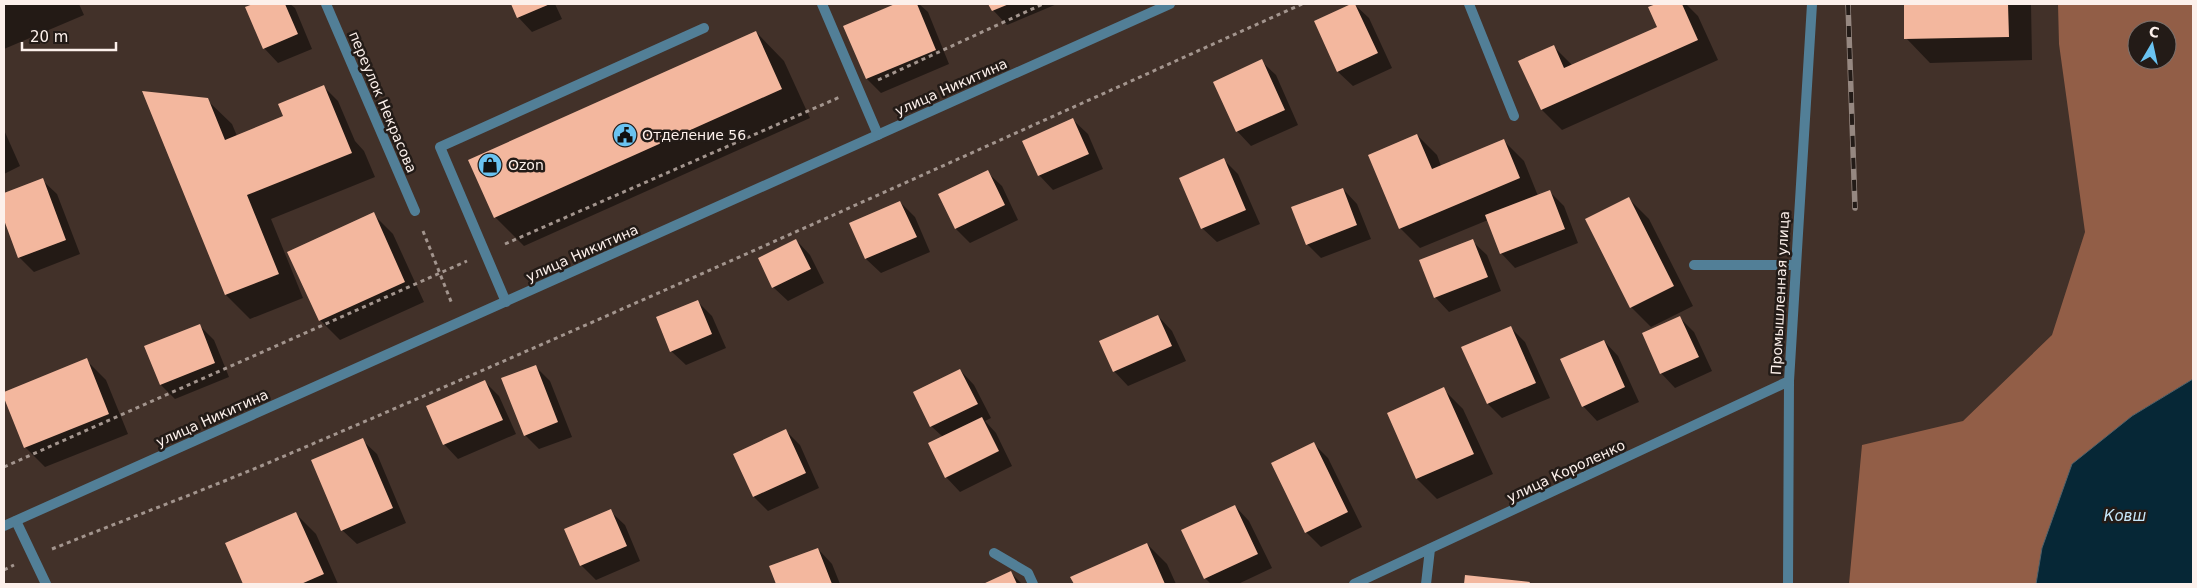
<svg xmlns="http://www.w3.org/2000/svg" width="2197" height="588" viewBox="0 0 2197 588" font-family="'DejaVu Sans',sans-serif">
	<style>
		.forest { fill: #925e47; fill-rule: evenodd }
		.water { fill: #062736; stroke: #50636c }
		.shadow { fill: #0007 }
		.building { fill: #f3b79e }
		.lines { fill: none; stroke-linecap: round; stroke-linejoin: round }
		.path { stroke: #a3958e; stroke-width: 3; stroke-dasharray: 4 4; stroke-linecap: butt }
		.lane { stroke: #527f97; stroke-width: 10 }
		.street { stroke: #527f97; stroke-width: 10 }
		.rail-casing { stroke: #968881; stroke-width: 5.5 }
		.rail { stroke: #231b17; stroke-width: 4; stroke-dasharray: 11; stroke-linecap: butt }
		.labels { text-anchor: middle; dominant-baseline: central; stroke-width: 5; stroke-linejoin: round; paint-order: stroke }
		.street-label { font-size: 14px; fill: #fcf0eb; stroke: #231b17 }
		.poi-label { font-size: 14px; fill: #fcf0eb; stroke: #231b17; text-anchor: start }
		.water-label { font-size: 15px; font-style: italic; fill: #c6e7f9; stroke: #231b17 }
	</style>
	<rect width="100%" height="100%" fill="#423129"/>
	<!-- forest -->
	<path class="forest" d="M2058,4H2193V379L2132,416L2042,548L2036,584H1849L1862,445L1963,421L2052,335L2085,232L2059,44ZM2137,30H2167V60H2137Z"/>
	<!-- water -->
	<path class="water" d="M2193,379V584H2036L2042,548L2072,464L2132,416Z"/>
	<!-- shadow -->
	<path class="shadow" d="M4,4H79L84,15L4,49Z
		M256,4H290L295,8L312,49L278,63L264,48L247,8Z
		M512,4H555L562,19L532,32L518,17Z
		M899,4H919L928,12L949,64L881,93L867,79L845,27Z
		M990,4H1057L1007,25L993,10Z
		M1354,4L1369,18L1392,68L1353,86L1338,72L1315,22Z
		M1659,4H1686L1698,16L1718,60L1562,130L1542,110L1553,46L1573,66L1659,28L1650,8Z
		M1905,4H2031L2032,60L1930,63L1906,38Z
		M756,32L784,61L810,118L524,246L495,217Z
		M1261,61L1276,75L1298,125L1251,146L1237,131Z
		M324,87L338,101L355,141L364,151L375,177L271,219L303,298L250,319L226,295L144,93L207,100L232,124L237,136L285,117Z
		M1073,120L1088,134L1103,169L1053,190L1039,175Z
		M4,130L20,166L4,174Z
		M1417,135L1437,155L1441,166L1504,141L1524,161L1538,196L1549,191L1564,206L1578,243L1515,268L1501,253L1488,220L1420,248L1400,228Z
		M1224,160L1238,174L1260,224L1217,242L1202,228Z
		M987,172L1002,186L1018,220L970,243L956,229L940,195Z
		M42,180L57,194L80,254L34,272L19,257L4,217V195Z
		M1343,189L1357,204L1371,239L1321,258L1307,244Z
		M1629,199L1649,219L1693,306L1651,327L1631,307Z
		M900,202L915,217L930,252L881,273L866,259L851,223Z
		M373,214L393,234L424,302L340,340L320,320Z
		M796,240L810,255L824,283L788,301L773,287Z
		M1472,241L1487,255L1501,291L1449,312L1435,297Z
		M697,301L712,316L726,348L686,365L671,351Z
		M1158,316L1172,331L1186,361L1128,386L1114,371Z
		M1680,318L1694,332L1712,371L1675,388L1661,373Z
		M199,325L214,340L229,377L175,399L161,385L146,347Z
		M1511,328L1525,342L1550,398L1502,418L1488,404L1463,348Z
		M1604,341L1618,356L1639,402L1597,421L1583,406Z
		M86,360L106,380L128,434L45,467L25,447L4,393Z
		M535,366L550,381L572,437L539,449L525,435Z
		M960,370L974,385L991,418L985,421L996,433L1012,466L960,492L946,477L943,437L931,426Z
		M485,382L499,396L516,434L458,459L444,444Z
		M1443,389L1463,409L1493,474L1437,499L1417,479L1388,413Z
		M786,431L800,445L819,488L768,511L754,497L734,455Z
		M362,440L377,454L406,523L357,544L342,530Z
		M1314,444L1328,458L1362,527L1321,547L1306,532Z
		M1235,506L1249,521L1272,568L1238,584H1211L1205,578Z
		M610,511L625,525L640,561L596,580L581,565Z
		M296,514L316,534L338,584H244L226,543Z
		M1147,544L1167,564L1176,584H1075L1072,578Z
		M818,549L832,564L840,584H777L770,567Z
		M1011,573L1022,584H986Z
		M1466,576L1529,583L1530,584H1466Z"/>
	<!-- building -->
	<path class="building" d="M253,4H285L298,34L263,49L245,7Z
		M511,4H550L517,18Z
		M895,4H917L936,50L866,79L843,26Z
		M988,4H1009L992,11Z
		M1351,4H1355L1378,53L1337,72L1314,21Z
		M1656,4H1682L1698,40L1541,110L1518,61L1554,45L1564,68L1657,27L1648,7Z
		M1904,4H2008L2009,37L1904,39Z
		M756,31L782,89L494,218L468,160Z
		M1262,59L1285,110L1236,132L1213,82Z
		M324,85L352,153L247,195L279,274L225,295L142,91L208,98L225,140L283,116L278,104Z
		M1073,118L1089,154L1038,176L1022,141Z
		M1417,134L1432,169L1504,139L1520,178L1399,229L1368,155Z
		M1224,158L1246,210L1201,229L1179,178Z
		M988,170L1005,205L955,229L938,194Z
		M43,178L66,240L18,258L4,220V193Z
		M1343,188L1357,225L1306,245L1291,207Z
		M1550,190L1565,229L1500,254L1485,215Z
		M1629,197L1674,286L1630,308L1585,219Z
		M900,201L917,237L865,259L849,223Z
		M374,212L405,282L319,321L287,252Z
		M796,239L811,269L772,288L758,258Z
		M1473,239L1488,277L1434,298L1419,260Z
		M698,300L712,334L670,352L656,317Z
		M1158,315L1172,346L1113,372L1099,341Z
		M1680,316L1699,357L1660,374L1642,333Z
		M200,324L215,363L160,385L144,346Z
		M1511,326L1536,383L1487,404L1461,347Z
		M1604,340L1625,387L1582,407L1560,359Z
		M87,358L109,414L24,448L4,398V392Z
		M536,365L558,422L524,436L501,378Z
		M960,369L978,404L930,427L913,392Z
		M485,380L503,420L443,445L426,406Z
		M1444,387L1474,454L1416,479L1387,413Z
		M982,417L999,451L945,478L928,443Z
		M786,429L806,473L753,497L733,454Z
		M363,438L393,508L341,531L311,460Z
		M1314,442L1348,512L1305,533L1271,463Z
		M1235,505L1258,554L1204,579L1181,530Z
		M611,509L627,546L580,566L564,529Z
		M296,512L324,574L301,584H243L225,543Z
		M1147,543L1165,584H1074L1070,577Z
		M818,548L832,584H776L769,566Z
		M1011,571L1017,584H983Z
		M1465,575L1530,582L1529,584H1464Z"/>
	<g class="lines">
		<!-- path -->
		<path class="path" d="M878,80L1043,4
			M423,231L452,304
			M505,244L840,97
			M4,467L467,261
			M52,549C124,520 197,493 268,463C615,315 958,159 1302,4
			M4,570L14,565"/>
		<!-- lane -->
		<path class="lane" d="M822,4L878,135
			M1469,4L1514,116
			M1694,265H1795
			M506,302L440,147L704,28
			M16,521L46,584
			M994,553L1028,573L1033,584
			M1426,584L1430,549"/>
		<!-- street -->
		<path class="street" d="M326,4L415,211
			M4,526L1170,4
			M1354,584L1789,381
			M1788,584L1789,381L1812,4"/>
		<!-- rail casing -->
		<g class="rail-casing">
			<path id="rail" d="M1848,4L1855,208"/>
		</g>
		<!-- rail -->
		<use href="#rail" class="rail"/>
	</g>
	<!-- icons -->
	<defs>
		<g id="civic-disc" transform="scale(1.25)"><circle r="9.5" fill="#6ac3f1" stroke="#231b17"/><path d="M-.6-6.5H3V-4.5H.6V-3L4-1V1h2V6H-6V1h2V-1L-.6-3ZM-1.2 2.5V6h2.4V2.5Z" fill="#111"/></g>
		<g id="shop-disc" transform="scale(1.25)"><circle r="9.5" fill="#6ac3f1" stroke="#231b17"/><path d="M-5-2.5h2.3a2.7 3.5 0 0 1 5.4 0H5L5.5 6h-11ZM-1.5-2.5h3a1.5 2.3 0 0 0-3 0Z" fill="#111"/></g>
	</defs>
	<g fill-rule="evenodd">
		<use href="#civic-disc" x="625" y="135"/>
		<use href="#shop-disc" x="490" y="165"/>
	</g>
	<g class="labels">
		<!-- street labels -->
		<g class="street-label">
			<text transform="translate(951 87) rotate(-24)">улица Никитина</text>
			<text transform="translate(383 102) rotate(67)">переулок Некрасова</text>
			<text transform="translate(582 253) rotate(-24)">улица Никитина</text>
			<text transform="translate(1780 293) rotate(-87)">Промышленная улица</text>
			<text transform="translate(212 418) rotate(-24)">улица Никитина</text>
			<text transform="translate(1566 471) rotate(-25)">улица Короленко</text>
		</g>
		<!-- poi labels -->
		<g class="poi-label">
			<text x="642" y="135">Отделение 56</text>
			<text x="508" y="165">Ozon</text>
		</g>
		<!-- water labels -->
		<g class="water-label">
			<text x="2125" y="516">Ковш</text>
		</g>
	</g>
	<!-- border -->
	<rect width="2197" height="588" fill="none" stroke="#fcf0eb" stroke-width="10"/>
	<!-- north arrow -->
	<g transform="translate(2152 45) rotate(9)"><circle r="24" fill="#231b17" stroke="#7a706c"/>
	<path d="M0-4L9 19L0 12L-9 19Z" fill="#6ac3f1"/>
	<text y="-8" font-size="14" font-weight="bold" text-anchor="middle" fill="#fcf0eb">С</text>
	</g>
	<!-- scale -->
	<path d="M22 42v8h94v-8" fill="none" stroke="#fcf0eb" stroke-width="2.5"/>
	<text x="30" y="42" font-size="15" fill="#fcf0eb" stroke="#231b17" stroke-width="4" paint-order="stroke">20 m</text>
</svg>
